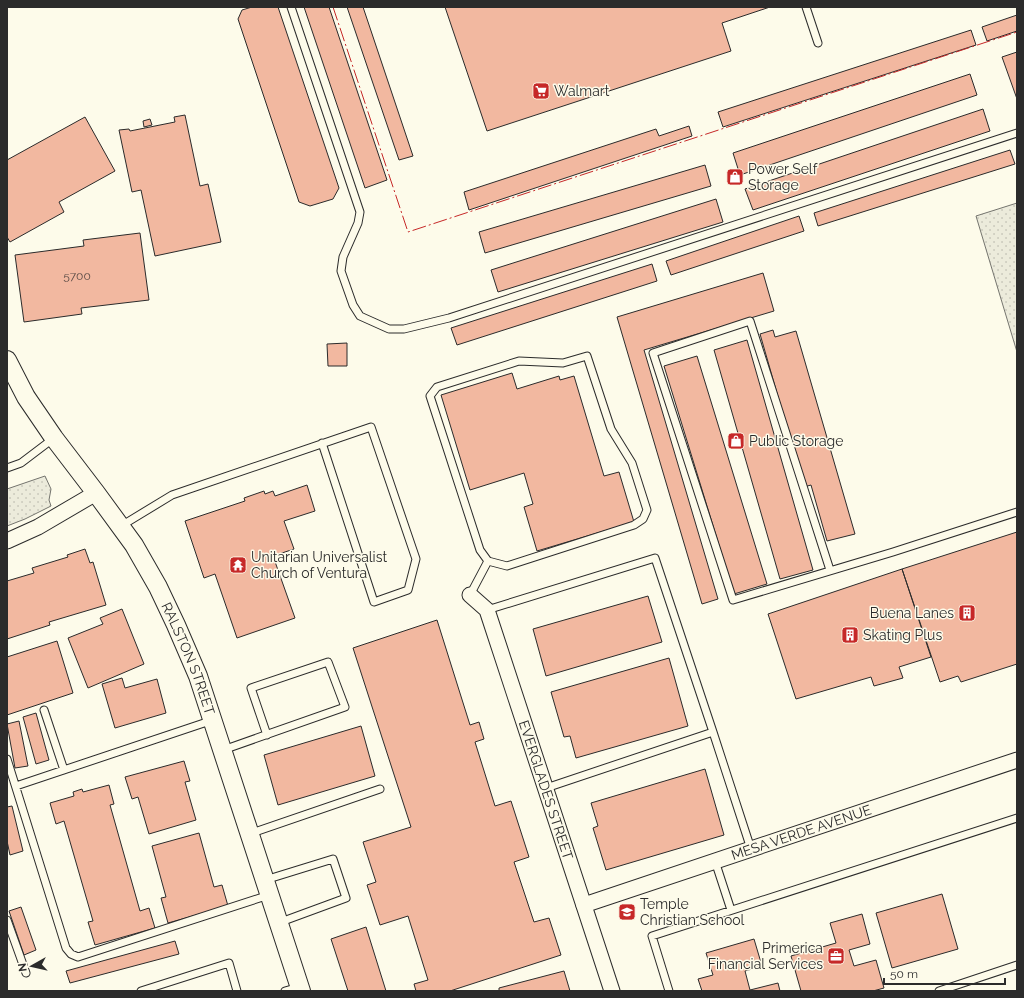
<svg xmlns="http://www.w3.org/2000/svg" width="1024" height="998" viewBox="0 0 1024 998" font-family="Raleway,sans-serif">
	<style>
		.park { fill: url(#park-dots); stroke: #74746e }
		.building { fill: #f2b8a0; stroke: #2b2b2b }
		.lines { fill: none; stroke-linecap: round; stroke-linejoin: round }
		.service-casing { stroke: #2b2b2b; stroke-width: 9 }
		.minor-casing { stroke: #2b2b2b; stroke-width: 17 }
		.tertiary-casing { stroke: #2b2b2b; stroke-width: 20 }
		.service { stroke: #fdfbea; stroke-width: 7 }
		.minor { stroke: #fdfbea; stroke-width: 15 }
		.tertiary { stroke: #fdfbea; stroke-width: 18 }
		.power { stroke: #c62828; stroke-width: 1; stroke-dasharray: 14 3 2 3; stroke-linecap: butt }
		.labels { text-anchor: middle; dominant-baseline: central; stroke-width: 3; stroke-linejoin: round; paint-order: stroke }
		.number-label { font-size: 12px; fill: #5d4e48 }
		.poi-label { font-size: 14px; fill: #2b2b2b; stroke: #fdfbea; text-anchor: start }
		.street-label { font-size: 14px; fill: #2b2b2b; stroke: #fdfbea }
	</style>
	<defs>
		<pattern id="park-dots" width="8" height="8" patternUnits="userSpaceOnUse"><rect width="8" height="8" fill="#ecebdb"/><path d="M2 2h.1M6 6h.1" fill="none" stroke="#cbcabc" stroke-width="1.8" stroke-linecap="round"/></pattern>
	</defs>
	<rect width="100%" height="100%" fill="#fdfbea"/>
	<!-- park -->
	<path class="park" d="M1017,203V352L976,216Z
		M45,476L51,489L49,500L51,506L25,519L7,526V489Z"/>
	<!-- building -->
	<path class="building" d="M252,7H278L339,188L333,199L310,206L299,202L238,19L242,10Z
		M304,7H329L387,180L365,188Z
		M347,7H363L413,156L399,160Z
		M445,7H770L722,23L731,51L487,131Z
		M1017,15V31L987,41L982,27Z
		M971,30L976,45L723,127L718,112Z
		M1017,52V99L1002,57Z
		M970,74L977,95L740,175L733,153Z
		M983,109L990,131L753,210L745,189Z
		M185,115L200,186L208,184L221,242L155,256L141,190L132,192L119,130L129,129L130,131L175,122L174,117Z
		M85,117L115,171L59,202L64,212L10,242L7,237V160Z
		M150,119L152,125L144,127L143,121Z
		M689,126L692,136L469,210L464,192L656,129L659,136Z
		M1010,150L1015,164L818,226L814,213Z
		M705,165L711,186L485,253L479,232Z
		M716,199L723,222L498,292L491,270Z
		M799,216L804,231L671,275L666,261Z
		M140,233L149,300L81,308L82,314L24,322L15,255L84,246L83,240Z
		M652,264L657,281L457,345L451,328Z
		M763,273L774,311L644,350L718,599L702,604L617,317Z
		M773,330L775,337L796,331L855,534L827,541L811,485L804,487L760,334Z
		M747,340L813,570L780,579L714,350Z
		M347,343V366H328L327,344Z
		M697,356L767,584L734,594L664,366Z
		M512,373L517,389L559,376L560,380L574,376L604,476L619,472L634,522L537,551L524,507L533,504L524,473L470,490L441,395Z
		M307,485L315,511L284,521L294,549L273,556L295,618L237,638L215,574L204,578L185,521L245,501L244,498L264,491L265,494L273,491L275,496Z
		M1017,532V664L961,682L958,676L940,682L902,569Z
		M85,549L90,563L93,562L106,605L49,622L50,625L7,639V581L34,573L32,568L68,557L67,555Z
		M902,569L931,657L899,667L903,678L874,686L871,677L796,699L768,614Z
		M648,596L662,642L546,676L533,629Z
		M122,609L144,664L88,688L68,638L103,624L100,618Z
		M437,620L470,725L479,722L484,739L475,742L495,806L511,801L529,857L514,862L534,922L549,918L561,955L450,991H416L414,984L428,980L408,916L380,925L367,885L376,882L363,842L411,827L353,648Z
		M57,641L73,693L7,715V657Z
		M669,658L688,726L576,758L570,736L564,737L551,692Z
		M122,678L125,688L157,679L166,713L115,728L102,684Z
		M36,713L49,760L36,764L23,717Z
		M19,721L28,766L15,768L7,724Z
		M361,726L375,776L278,805L264,755Z
		M184,761L190,781L185,782L196,820L149,834L138,797L132,799L125,777Z
		M705,769L724,835L606,870L593,828L598,826L591,803Z
		M109,785L114,804L110,805L140,911L149,908L155,928L95,945L88,922L93,921L64,821L56,824L50,803L74,796L73,792L82,789L83,792Z
		M12,806L23,851L10,855L7,841V807Z
		M199,833L214,887L222,885L228,906L168,923L161,898L166,897L152,846Z
		M942,894L958,949L892,968L876,913Z
		M21,907L36,950L24,955L9,911Z
		M862,914L870,944L849,950L854,966L876,960L884,988L873,991H801L791,956L836,943L830,923Z
		M366,927L386,991H348L331,939Z
		M754,939L762,966L745,971L750,990L778,983L780,991H702L698,979L713,975L706,953Z
		M175,941L179,954L70,983L66,971Z
		M564,971L570,991H499V988Z"/>
	<g class="lines">
		<!-- service casing -->
		<g class="service-casing">
			<path id="service" d="M291,7L360,212L358,223L343,257L341,271L353,305L360,316L389,329H404L449,318L1017,133
				M806,7L818,43
				M7,468L21,463L54,438
				M121,526L172,495L371,427L416,559L408,590L374,602L322,443
				M830,570L750,321L653,353L733,600L893,552L1017,512
				M470,595L488,561L507,566L634,525L643,519L647,510L632,463L611,429L587,356L563,363L519,361L437,387L430,396L480,550L488,561
				M487,610L655,558L713,732
				M44,710L64,770
				M223,750L345,707L328,662L251,688L267,735
				M7,759L66,948L71,954L78,957L269,895
				M16,786L213,720
				M546,788L713,732L751,849
				M249,834L380,789
				M715,861L731,910
				M265,880L333,859L346,898L278,923
				M7,920L26,973
				M141,991L229,963L237,991
				M285,991L299,987
				M669,991L652,936L1017,818
				M939,991L1017,965"/>
		</g>
		<!-- minor casing -->
		<g class="minor-casing">
			<g id="minor">
				<path d="M7,541L38,527L96,493"/>
				<path id="s1" d="M470,595L487,610L612,991"/>
				<path id="s2" d="M584,905L1017,760"/>
			</g>
		</g>
		<!-- tertiary casing -->
		<g class="tertiary-casing">
			<g id="tertiary">
				<path id="s3" d="M7,360L26,397L54,438L96,493L134,545L158,587L176,625L198,676L301,991"/>
			</g>
		</g>
		<!-- service -->
		<use href="#service" class="service"/>
		<!-- minor -->
		<use href="#minor" class="minor"/>
		<!-- tertiary -->
		<use href="#tertiary" class="tertiary"/>
		<!-- power -->
		<path class="power" d="M333,7L408,232L1017,32"/>
	</g>
	<!-- icons -->
	<defs>
		<g id="supermarket-square" transform="scale(0.9)"><rect x="-9" y="-9" width="18" height="18" rx="4" fill="#c62828" stroke="#fdfbea"/><path d="M-6-5.5h2.5l.6 2H6L4.5 2H-2.5L-4.4-4H-6ZM-1.5 3.2a1.3 1.3 0 1 0 .1 0ZM3 3.2a1.3 1.3 0 1 0 .1 0Z" fill="#fff"/></g>
		<g id="shop-square" transform="scale(0.9)"><rect x="-9" y="-9" width="18" height="18" rx="4" fill="#c62828" stroke="#fdfbea"/><path d="M-5-2.5h2.3a2.7 3.5 0 0 1 5.4 0H5L5.5 6h-11ZM-1.5-2.5h3a1.5 2.3 0 0 0-3 0Z" fill="#fff"/></g>
		<g id="temple-square" transform="scale(0.9)"><rect x="-9" y="-9" width="18" height="18" rx="4" fill="#c62828" stroke="#fdfbea"/><path d="M0-6L5-2H3V0L6.5 2.5H4V6H1.5V3h-3V6H-4V2.5H-6.5L-3 0V-2H-5Z" fill="#fff"/></g>
		<g id="building-square" transform="scale(0.9)"><rect x="-9" y="-9" width="18" height="18" rx="4" fill="#c62828" stroke="#fdfbea"/><path d="M-4-6H4V6H1V3H-1V6H-4ZM-2.5-4.3h1.7v1.8h-1.7ZM.8-4.3h1.7v1.8H.8ZM-2.5-1h1.7V.8h-1.7ZM.8-1h1.7V.8H.8Z" fill="#fff"/></g>
		<g id="school-square" transform="scale(0.9)"><rect x="-9" y="-9" width="18" height="18" rx="4" fill="#c62828" stroke="#fdfbea"/><path d="M0-5L7-2L0 1L-7-2ZM-4 1L0 2.5L4 1V4Q0 6-4 4Z" fill="#fff"/></g>
		<g id="office-square" transform="scale(0.9)"><rect x="-9" y="-9" width="18" height="18" rx="4" fill="#c62828" stroke="#fdfbea"/><path d="M-6-3h4V-5.5h4V-3h4V5H-6ZM-1-4.5V-3h2v-1.5ZM-6 0V1H6V0Z" fill="#fff"/></g>
	</defs>
	<g fill-rule="evenodd">
		<use href="#supermarket-square" x="541" y="91"/>
		<use href="#shop-square" x="735" y="177"/>
		<use href="#shop-square" x="736" y="441"/>
		<use href="#temple-square" x="238" y="565"/>
		<use href="#building-square" x="967" y="613"/>
		<use href="#building-square" x="850" y="635"/>
		<use href="#school-square" x="627" y="912"/>
		<use href="#office-square" x="836" y="956"/>
	</g>
	<g class="labels">
		<!-- number labels -->
		<g class="number-label">
			<text x="77" y="276">5700</text>
		</g>
		<!-- poi labels -->
		<g class="poi-label">
			<text x="554" y="91">Walmart</text>
			<text x="748" y="169">Power Self<tspan x="748" dy="16">Storage</tspan></text>
			<text x="749" y="441">Public Storage</text>
			<text x="251" y="557">Unitarian Universalist<tspan x="251" dy="16">Church of Ventura</tspan></text>
			<text x="954" y="613" text-anchor="end">Buena Lanes</text>
			<text x="863" y="635">Skating Plus</text>
			<text x="640" y="904">Temple<tspan x="640" dy="16">Christian School</tspan></text>
			<text x="823" y="948" text-anchor="end">Primerica<tspan x="823" dy="16">Financial Services</tspan></text>
		</g>
		<!-- street labels -->
		<g class="street-label">
			<text stroke="none"><textPath href="#s3" startOffset="351">RALSTON STREET</textPath></text>
			<text stroke="none"><textPath href="#s1" startOffset="212">EVERGLADES STREET</textPath></text>
			<text stroke="none"><textPath href="#s2" startOffset="229">MESA VERDE AVENUE</textPath></text>
		</g>
	</g>
	<!-- border -->
	<rect width="1024" height="998" fill="none" stroke="#2b2b2b" stroke-width="16"/>
	<!-- north arrow -->
	<g transform="translate(32 966) rotate(262)" stroke="#fdfbea" stroke-width="3" paint-order="stroke">
	<path d="M0-3L7 15L0 10L-7 15Z" fill="#2b2b2b"/>
	<text y="-6" font-size="11" font-weight="bold" text-anchor="middle" fill="#2b2b2b">N</text>
	</g>
	<!-- scale -->
	<path d="M884 978v6h121v-6" fill="none" stroke="#2b2b2b" stroke-width="2"/>
	<text x="890" y="978" font-size="12" fill="#2b2b2b" stroke="#fdfbea" stroke-width="3" paint-order="stroke">50 m</text>
</svg>
